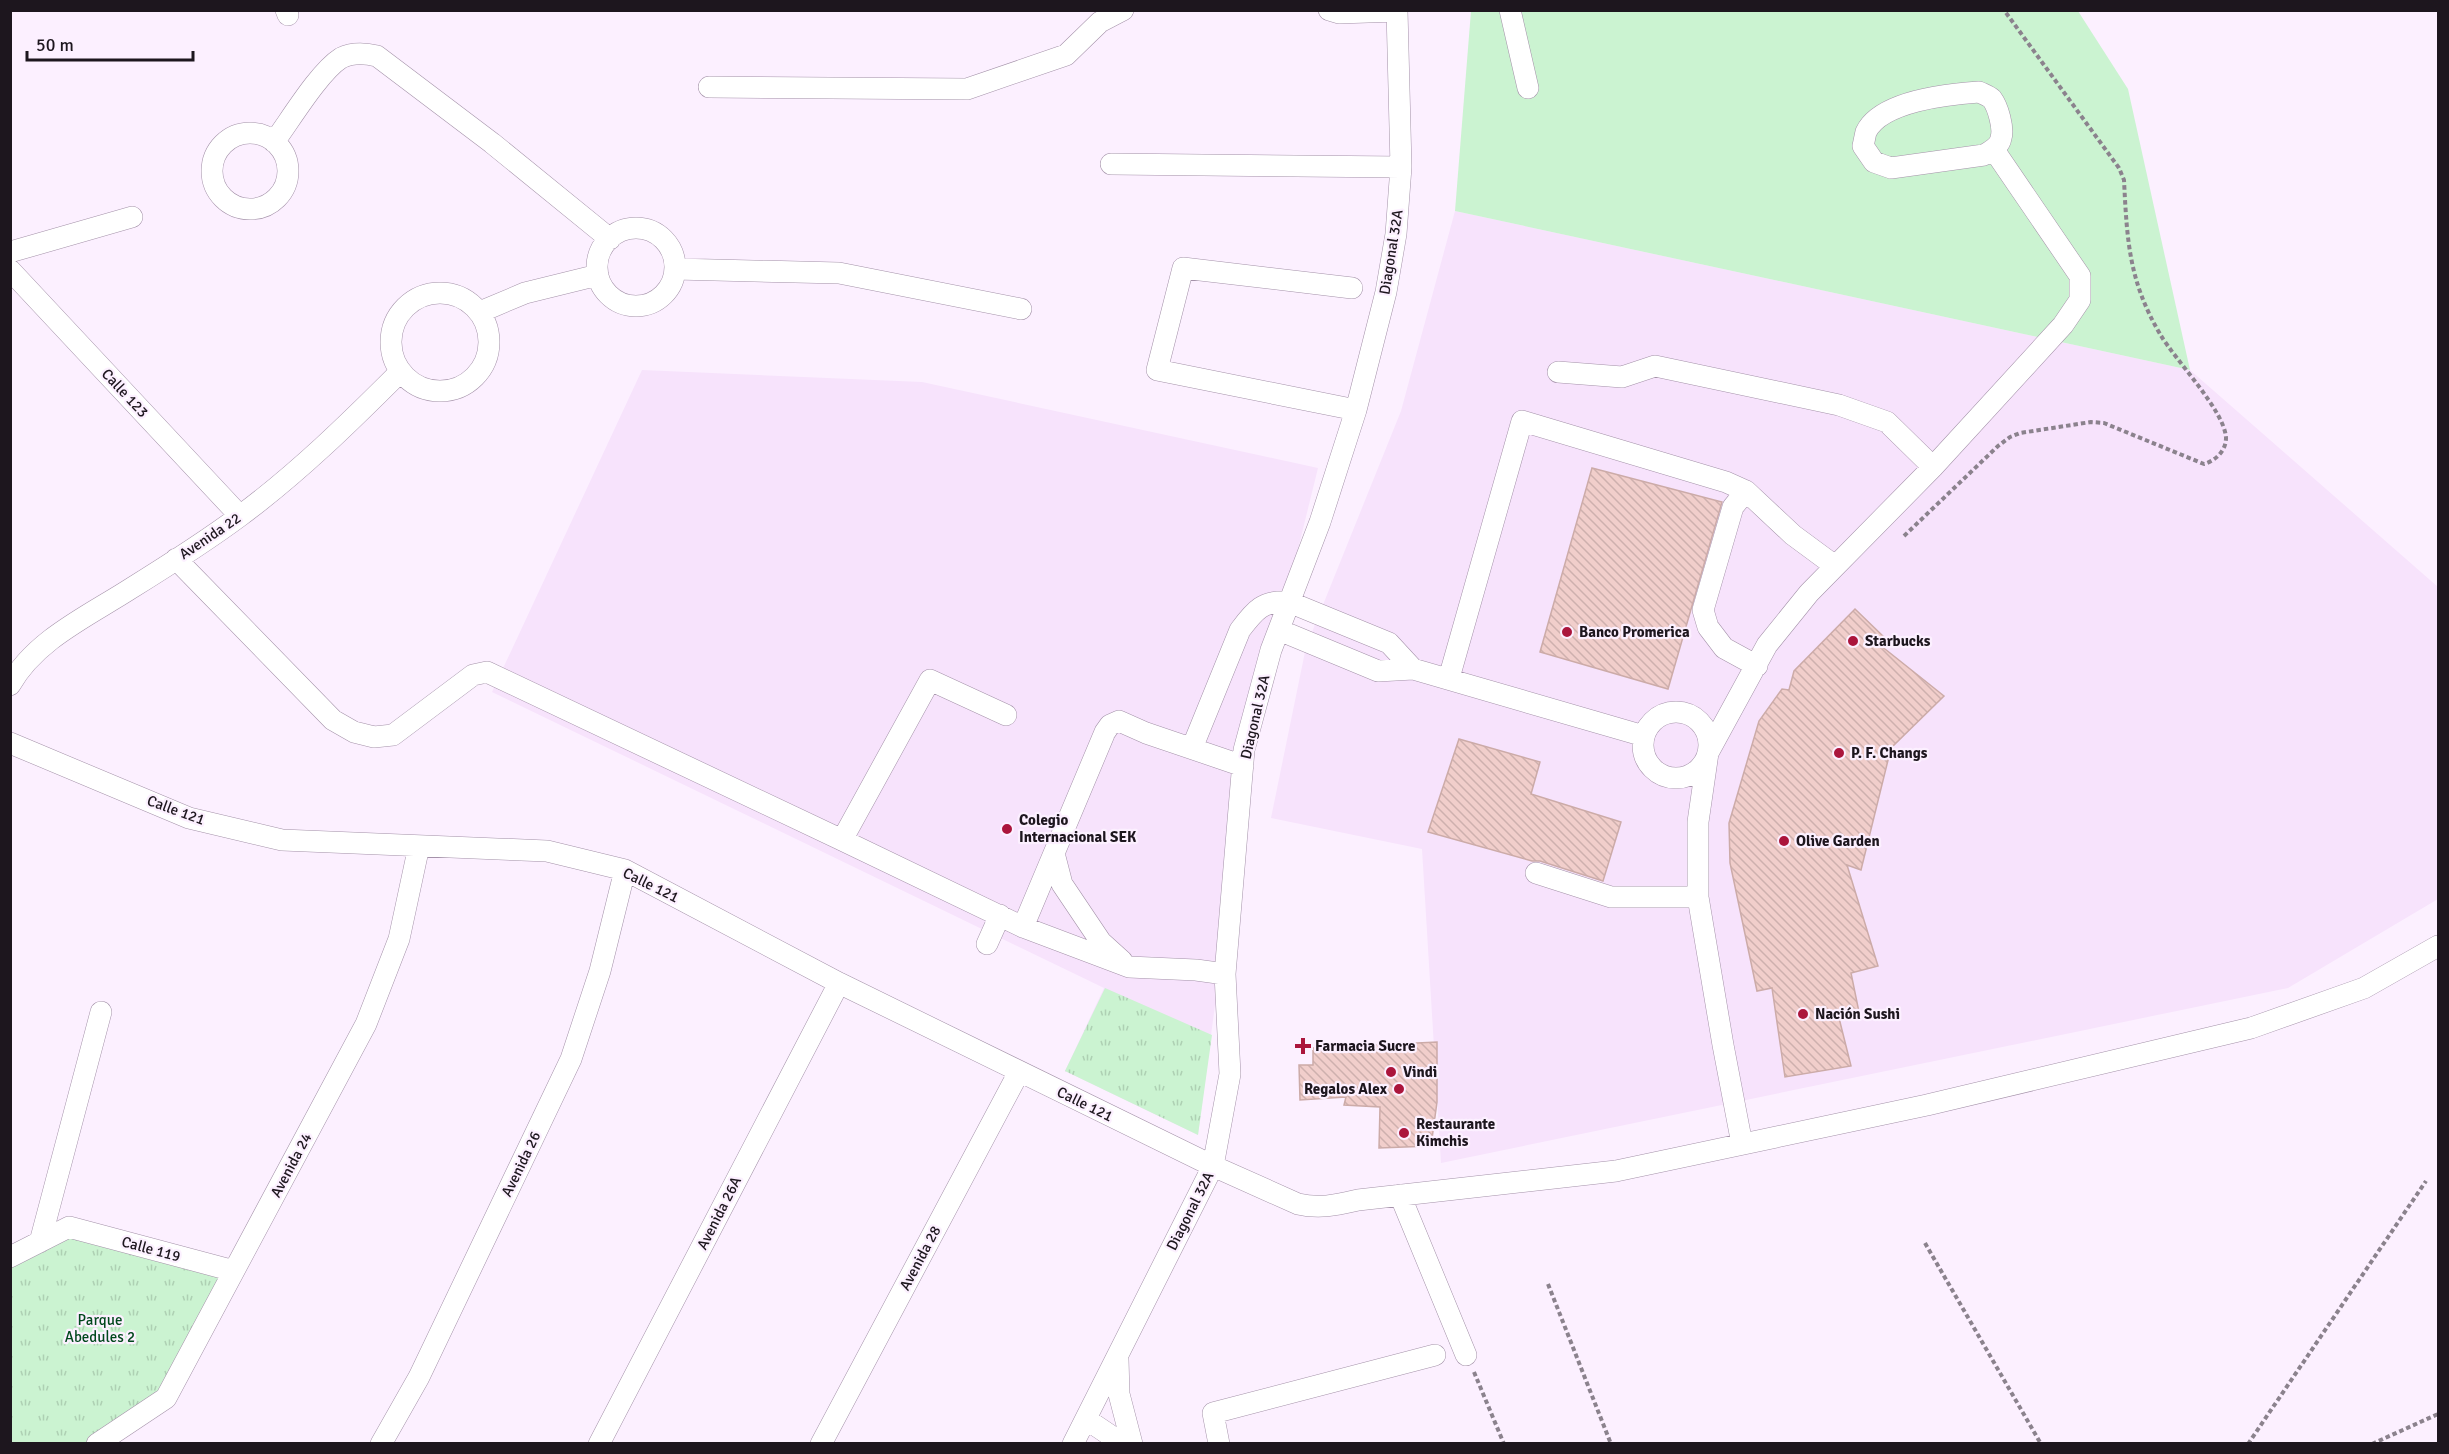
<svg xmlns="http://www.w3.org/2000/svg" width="2449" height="1454" viewBox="0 0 2449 1454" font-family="Signika,sans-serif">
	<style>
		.built { fill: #f7e3fc }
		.grass { fill: #cbf3d1 }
		.park { fill: url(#park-tufts) }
		.building { fill: url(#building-back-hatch); stroke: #ccaba8; stroke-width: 1.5 }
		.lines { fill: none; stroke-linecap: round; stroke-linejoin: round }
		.minor-casing { stroke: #a492a9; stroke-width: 22 }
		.path { stroke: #8b828d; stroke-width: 4; stroke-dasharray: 4.5 3; stroke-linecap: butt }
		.minor { stroke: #fff; stroke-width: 21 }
		.poi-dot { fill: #ab153c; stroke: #fcf0ff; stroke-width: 2 }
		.labels { text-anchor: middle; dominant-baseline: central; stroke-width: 4.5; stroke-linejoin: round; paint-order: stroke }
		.street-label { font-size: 15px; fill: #1d161e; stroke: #fcf0ff }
		.poi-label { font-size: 15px; font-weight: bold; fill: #1d161e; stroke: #fcf0ff; text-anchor: start }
		.park-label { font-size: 15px; fill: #00481c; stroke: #fcf0ff }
	</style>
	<defs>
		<pattern id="park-tufts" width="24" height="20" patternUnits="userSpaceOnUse" patternTransform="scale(1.5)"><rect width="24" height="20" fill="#cbf3d1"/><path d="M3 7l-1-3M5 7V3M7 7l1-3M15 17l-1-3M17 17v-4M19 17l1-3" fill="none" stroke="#aed0b3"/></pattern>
		<pattern id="building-back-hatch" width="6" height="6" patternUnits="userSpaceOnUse" patternTransform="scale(1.5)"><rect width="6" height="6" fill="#f1cecb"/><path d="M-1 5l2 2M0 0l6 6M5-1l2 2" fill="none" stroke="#ceb0ae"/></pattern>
	</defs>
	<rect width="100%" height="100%" fill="#fcf0ff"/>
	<!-- built -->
	<path class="built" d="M1455,211L2190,370L2438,587V899L2288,988L1441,1163L1422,849L1271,818L1306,647L1401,411Z
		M642,370L922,382L1318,468L1248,752L1198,1135L1065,1071L1104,988L492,692Z"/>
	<!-- grass -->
	<path class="grass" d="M1471,11H2078L2128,89L2190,370L1455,211Z"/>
	<!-- park -->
	<path class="park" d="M1105,988L1212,1035L1198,1135L1065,1071Z
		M69,1227L234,1271L166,1398L91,1443L11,1444V1257Z"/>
	<!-- building -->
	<path class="building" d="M1592,468L1722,502L1668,689L1540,652Z
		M1855,609L1886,639L1880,645L1944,696L1891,748L1861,870L1847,865L1878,966L1851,973L1859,1012L1839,1018L1851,1066L1785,1077L1772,988L1757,991L1730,863L1729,823L1759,721L1782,689L1789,690L1794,671Z
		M1459,739L1540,762L1531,794L1621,822L1603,881L1540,861H1532L1428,832Z
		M1437,1042V1102L1431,1146L1379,1148L1380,1107L1344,1105L1346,1097L1300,1100L1299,1065H1313V1048Z"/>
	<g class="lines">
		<!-- minor casing -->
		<g class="minor-casing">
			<path id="minor" d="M286,10L288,15
				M1329,10L1339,13L1397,11
				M1510,10L1528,88
				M709,87L967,89L1066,55L1100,22L1123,10
				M1979,92C1983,94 1989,96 1992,99C1998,107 2004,128 2001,138C2000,146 1991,151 1984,155L1891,168L1874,162L1863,146C1864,142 1865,136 1866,132C1881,101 1949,94 1979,92Z
				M212 171a38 38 0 1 1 76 0a38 38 0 1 1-76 0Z
				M274,142C291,119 319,72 341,58C353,52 365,53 377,56L492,143L610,239
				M1111,164L1401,167
				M597 267a39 39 0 1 1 78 0a39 39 0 1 1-78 0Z
				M10,252L132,217
				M675,269L839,273L1021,309
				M10,270L240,516
				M1352,288L1183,268L1157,370L1356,410
				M391 342a49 49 0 1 1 98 0a49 49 0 1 1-98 0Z
				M480,312L525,293L598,275
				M1558,372L1622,377L1655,366L1839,405L1887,422L1933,467
				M176,559L333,720L354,732L374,737L393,735L473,675L487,672L842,840
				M1279,630L1378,671L1413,669L1644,736
				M1757,666L1724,648L1708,627L1703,610L1733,507L1746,491L1793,535L1835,566
				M1449,678L1522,421L1726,482L1746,491
				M10,685C35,640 88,616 130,589C167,566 205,542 240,516C298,473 349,423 400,372
				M1643 745a33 33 0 1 1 66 0a33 33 0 1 1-66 0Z
				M1006,715L930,680L842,840L1023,927L1129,967L1196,970L1225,974
				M10,743L189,818L282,840L547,851L625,870L839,983L1213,1166L1298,1204C1320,1209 1336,1205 1358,1200L1616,1171L1927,1105L2251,1028L2364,988L2438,946
				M1192,748L1240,630C1255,610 1263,600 1289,602L1389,643L1413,669
				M1054,853L1062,884L1101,942L1122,961
				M1536,873L1611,897H1698
				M1023,927L1105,732L1110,725L1119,721L1146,733L1243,766
				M987,944L1000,915
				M1742,1144L1723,1045L1698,897V822L1708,753L1767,645L1809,593L1933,467L2063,325L2080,300V276L1994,150
				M1400,1195L1466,1355
				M40,1242L101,1012
				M10,1257L69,1227L234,1271
				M1118,1359L1119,1394L1132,1444
				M1086,1419L1123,1444
				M97,1444L166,1398L366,1024L399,939L419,846
				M381,1444L419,1377L571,1059L600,971L625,870
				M599,1444L839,983
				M821,1444L1019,1072
				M1073,1444L1213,1166L1230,1074L1225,974L1244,750L1271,650L1320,522L1356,410L1386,292L1396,234L1401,167L1397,10
				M1219,1444L1213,1413L1435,1355"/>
		</g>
		<!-- path -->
		<path class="path" d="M1904,536L1998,446L2010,437L2020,433L2091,422L2104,423L2204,464C2215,461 2226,451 2226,438C2225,411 2175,360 2160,334C2129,281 2127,241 2124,180L2119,168L2004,10
			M1925,1243L2041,1444
			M1548,1284L1611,1444
			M1474,1372L1504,1444
			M2248,1444L2426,1181
			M2372,1444L2438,1414"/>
		<!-- minor -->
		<use href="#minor" class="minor"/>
	</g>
	<!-- markers -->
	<g class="poi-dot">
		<circle cx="1567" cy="632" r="6"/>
		<circle cx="1853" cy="641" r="6"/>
		<circle cx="1839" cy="753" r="6"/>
		<circle cx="1007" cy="829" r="6"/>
		<circle cx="1784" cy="841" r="6"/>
		<circle cx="1803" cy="1014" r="6"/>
		<path d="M1300 1037h6v6h6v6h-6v6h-6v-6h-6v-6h6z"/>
		<circle cx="1391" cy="1072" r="6"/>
		<circle cx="1399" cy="1089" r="6"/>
		<circle cx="1404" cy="1133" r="6"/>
	</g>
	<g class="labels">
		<!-- street labels -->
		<g class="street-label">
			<text transform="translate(1391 252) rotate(-81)">Diagonal 32A</text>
			<text transform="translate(125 393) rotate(47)">Calle 123</text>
			<text transform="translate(210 536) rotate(-34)">Avenida 22</text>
			<text transform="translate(1255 717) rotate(-77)">Diagonal 32A</text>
			<text transform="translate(176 810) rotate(20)">Calle 121</text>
			<text transform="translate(651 885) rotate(26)">Calle 121</text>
			<text transform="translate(1085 1104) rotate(26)">Calle 121</text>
			<text transform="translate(521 1164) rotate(-64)">Avenida 26</text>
			<text transform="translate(291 1165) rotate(-62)">Avenida 24</text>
			<text transform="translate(1190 1211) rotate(-63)">Diagonal 32A</text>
			<text transform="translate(719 1213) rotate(-63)">Avenida 26A</text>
			<text transform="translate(151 1249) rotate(15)">Calle 119</text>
			<text transform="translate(920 1258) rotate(-62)">Avenida 28</text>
		</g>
		<!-- poi labels -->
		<g class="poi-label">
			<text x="1579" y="632">Banco Promerica</text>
			<text x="1865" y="641">Starbucks</text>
			<text x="1851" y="753">P. F. Changs</text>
			<text x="1019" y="820">Colegio<tspan x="1019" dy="17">Internacional SEK</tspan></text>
			<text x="1796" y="841">Olive Garden</text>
			<text x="1815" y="1014">Nación Sushi</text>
			<text x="1315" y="1046">Farmacia Sucre</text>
			<text x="1403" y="1072">Vindi</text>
			<text x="1387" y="1089" text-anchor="end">Regalos Alex</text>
			<text x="1416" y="1124">Restaurante<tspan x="1416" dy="17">Kimchis</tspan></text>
		</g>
		<!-- park labels -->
		<g class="park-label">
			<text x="100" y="1320">Parque<tspan x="100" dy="17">Abedules 2</tspan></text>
		</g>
	</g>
	<!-- border -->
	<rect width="2449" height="1454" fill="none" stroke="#1d161e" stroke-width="24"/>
	<!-- scale -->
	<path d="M27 51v9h166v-9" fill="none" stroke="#1d161e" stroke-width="3"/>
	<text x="36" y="51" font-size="18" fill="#1d161e" stroke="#fcf0ff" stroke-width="4.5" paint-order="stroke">50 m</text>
</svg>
